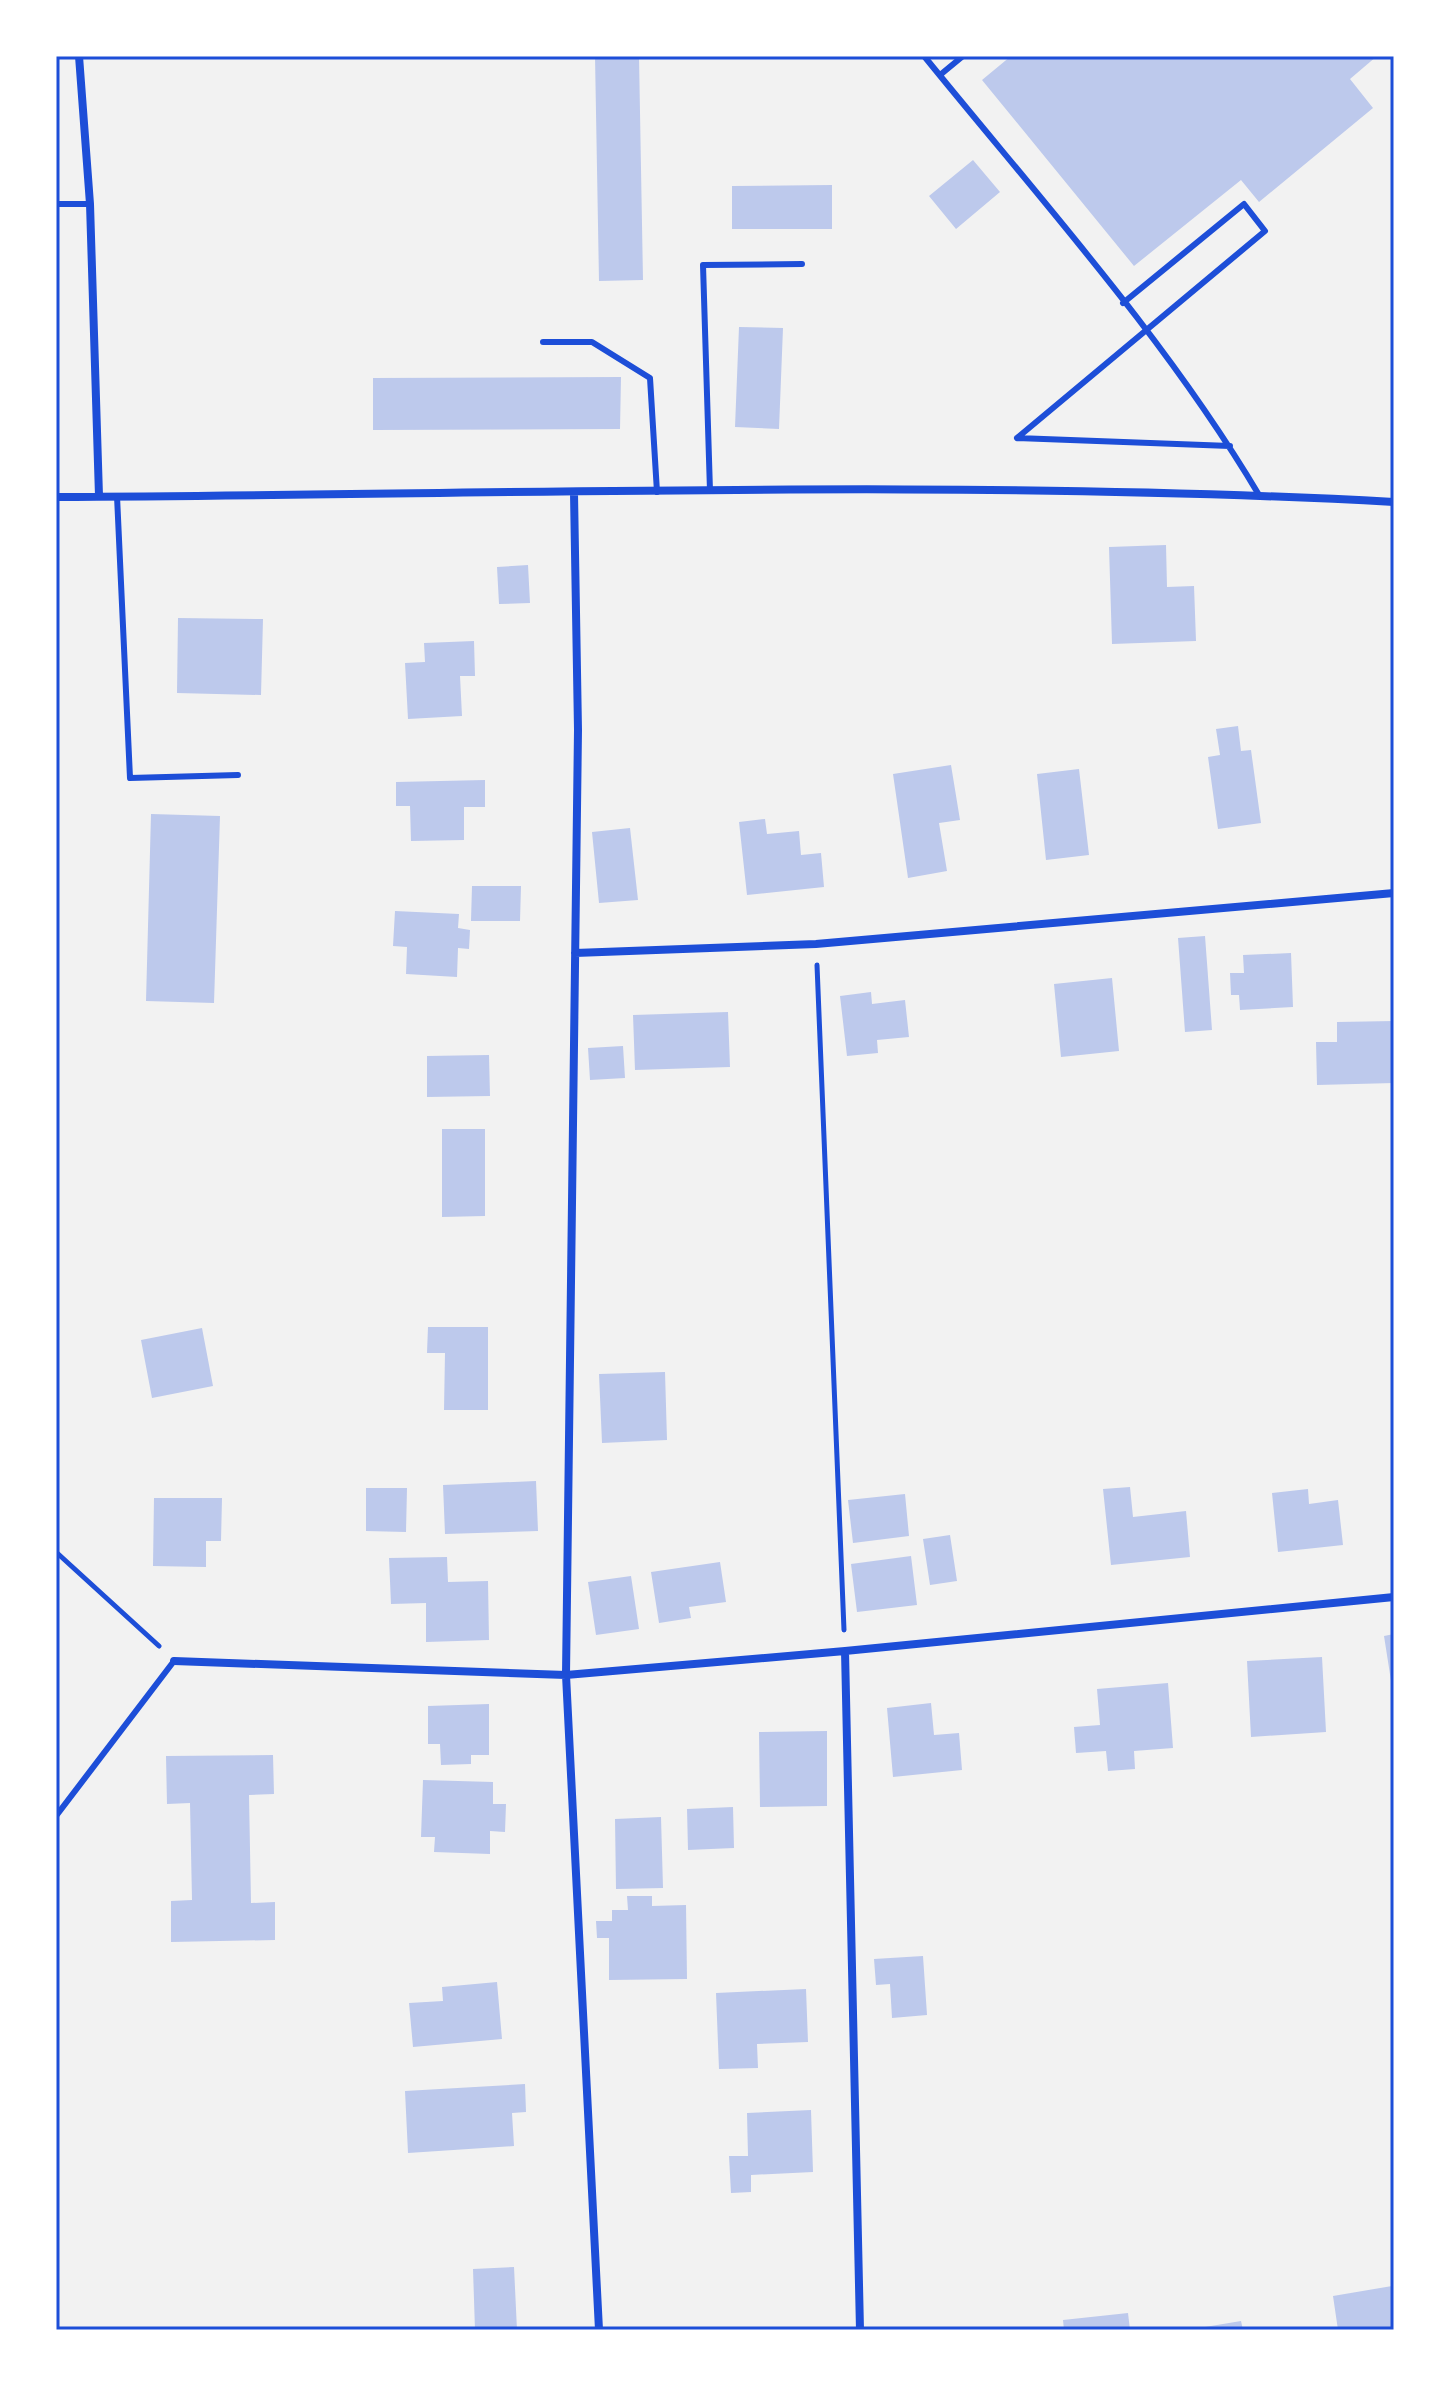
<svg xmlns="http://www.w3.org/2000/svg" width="1450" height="2386" viewBox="0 0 1450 2386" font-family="'Open Sans',sans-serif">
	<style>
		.building { fill: #bdc9ec }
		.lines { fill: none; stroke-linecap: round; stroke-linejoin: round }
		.path { stroke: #1d4ed8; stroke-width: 5 }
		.service { stroke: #1d4ed8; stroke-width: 6 }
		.minor { stroke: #1d4ed8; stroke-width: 8 }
		.neatline { fill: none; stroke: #1d4ed8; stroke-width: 3 }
	</style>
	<rect width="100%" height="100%" fill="#f2f2f2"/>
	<!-- building -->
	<path class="building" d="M595,56H639L643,280L599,281Z
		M1011,56H1377L1350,79L1373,108L1259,202L1241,180L1134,266L982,80Z
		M973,160L1000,192L956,229L929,196Z
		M832,185V229H732V186Z
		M739,327L783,328L779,429L735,427Z
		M621,377L620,429L373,430V378Z
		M1166,545L1167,587L1194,586L1196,641L1112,644L1109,547Z
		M528,565L530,603L499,604L497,567Z
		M178,618L263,619L261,695L177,693Z
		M474,641L475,676H460L462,716L408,719L405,663L425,662L424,643Z
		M1238,726L1241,751L1251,750L1261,823L1218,829L1208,757L1220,755L1216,729Z
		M951,765L960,820L939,823L947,871L908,878L893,774Z
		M1079,769L1089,855L1046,860L1037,774Z
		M485,780V807H464V840L411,841L410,806H396V782Z
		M151,814L220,816L214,1003L146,1001Z
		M765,819L767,834L799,831L801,855L821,853L824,887L747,895L739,822Z
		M630,828L638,900L599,903L592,832Z
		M472,886H521L520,921H471Z
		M395,911L459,914L458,928L470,930L469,949L458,948L457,977L406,974L407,947L393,946Z
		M1205,936L1212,1030L1185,1032L1178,938Z
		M1291,953L1293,1007L1240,1010L1239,995H1231L1230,973H1244L1243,955Z
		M1112,978L1119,1051L1061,1057L1054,984Z
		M871,992L872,1004L905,1000L909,1037L877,1040L878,1053L847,1056L840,996Z
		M728,1012L730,1067L635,1070L633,1015Z
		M1394,1021V1083L1317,1085L1316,1042H1337V1022Z
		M623,1046L625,1078L590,1080L588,1048Z
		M489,1055L490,1096L427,1097V1056Z
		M442,1129H485V1216L442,1217Z
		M428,1327H488V1410H444L445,1353H427Z
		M202,1328L213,1386L152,1398L141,1340Z
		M665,1372L667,1440L602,1443L599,1374Z
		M536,1481L538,1531L445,1534L443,1485Z
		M1130,1487L1133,1517L1186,1511L1190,1557L1111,1565L1103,1489Z
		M366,1488H407L406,1532L366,1531Z
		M1308,1489L1309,1504L1338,1500L1343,1545L1278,1552L1272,1493Z
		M905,1494L909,1536L853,1543L848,1500Z
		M154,1498H222L221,1541H206V1567L153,1566Z
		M950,1535L957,1581L930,1585L923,1539Z
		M911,1556L917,1605L857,1612L851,1564Z
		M447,1557L448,1582L488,1581L489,1640L426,1642V1603L391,1604L389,1558Z
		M720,1562L726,1602L689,1607L691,1618L659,1623L651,1572Z
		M631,1576L639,1629L596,1635L588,1582Z
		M1394,1634V1687H1392L1384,1636Z
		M1322,1657L1326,1732L1251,1737L1247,1661Z
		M1168,1683L1173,1748L1134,1751L1135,1769L1108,1771L1106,1751L1076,1753L1074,1727L1100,1725L1097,1689Z
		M931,1703L934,1735L959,1733L962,1770L893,1777L887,1708Z
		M489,1704V1755H471V1764L441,1765L440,1744H428V1706Z
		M827,1731V1806L760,1807L759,1732Z
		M273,1755L274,1794L249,1795L251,1903L275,1902V1940L171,1942V1901L192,1900L190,1803L167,1804L166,1756Z
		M423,1780L493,1782V1804H506L505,1832L490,1831V1854L434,1852L435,1837H421Z
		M733,1807L734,1848L688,1850L687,1809Z
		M661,1817L663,1888L616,1889L615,1819Z
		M627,1896H652V1906L686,1905L687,1979L609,1980V1938H597L596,1921H612V1910H628Z
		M923,1956L927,2015L892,2018L890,1984L876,1985L874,1959Z
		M497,1982L502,2039L413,2047L409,2003L443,2001L442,1987Z
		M806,1989L808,2042L757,2044L758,2068L719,2069L716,1993Z
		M525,2084L526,2112L512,2113L514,2146L408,2153L405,2091Z
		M811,2110L813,2172L751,2175V2192L731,2193L729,2156H748L747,2113Z
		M514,2267L517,2330H475L473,2269Z
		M1392,2286L1394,2330H1338L1333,2296Z
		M1128,2313L1130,2330H1064L1063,2320Z
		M1241,2321L1243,2330H1206L1205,2327Z"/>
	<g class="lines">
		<!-- path -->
		<path class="path" d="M817,965L844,1630
			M56,1552L159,1646"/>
		<!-- service -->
		<path class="service" d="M924,56C1039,198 1165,337 1259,495
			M940,75L963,56
			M56,204H90
			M543,342H592L650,378L657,492
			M1017,438L1265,231L1244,204L1123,303
			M1017,438L1230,446
			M710,491L703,265L802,264
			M117,496L130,778L238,775
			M56,1816L174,1661"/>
		<!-- minor -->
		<path class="minor" d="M79,56L90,204L99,496
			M574,493L578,730L566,1675L599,2330
			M56,497C502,495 949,478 1394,502
			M575,953L816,944L1394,893
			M845,1651L860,2330
			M174,1661L566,1675L845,1651L1394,1597"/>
	</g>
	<!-- border -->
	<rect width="1450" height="2386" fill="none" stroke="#ffffff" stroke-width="116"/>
	<rect x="58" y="58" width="1334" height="2270" class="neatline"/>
</svg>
